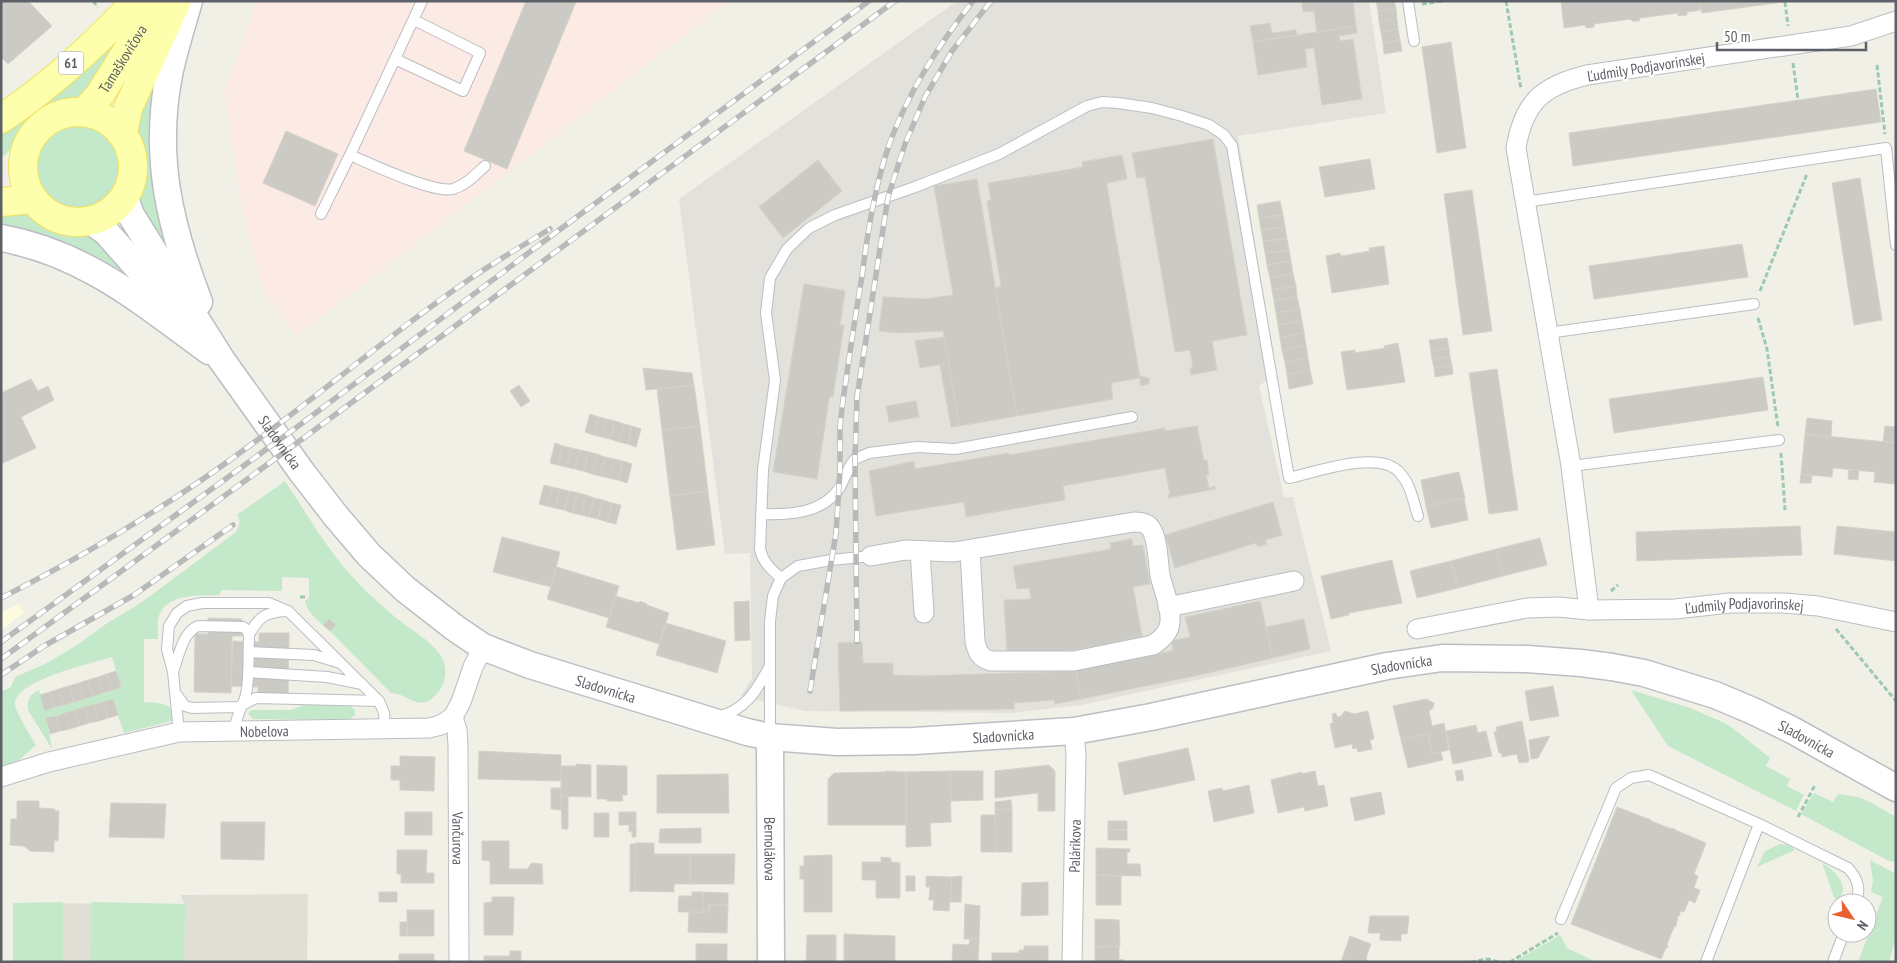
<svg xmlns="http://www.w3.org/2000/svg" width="1897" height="963" viewBox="0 0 1897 963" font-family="'PT Sans Narrow',sans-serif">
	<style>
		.commercial { fill: #fefcde }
		.industrial { fill: #e2e1db }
		.education { fill: #e0dfd5 }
		.medical { fill: #fceae4 }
		.green { fill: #c3e8ca }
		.building { fill: #cccac4; stroke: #d5d3c5 }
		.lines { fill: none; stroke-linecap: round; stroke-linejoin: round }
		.lane-casing { stroke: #bbbdc2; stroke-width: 12 }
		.street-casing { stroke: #bbbdc2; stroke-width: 21 }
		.secondary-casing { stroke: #bcbec4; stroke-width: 29 }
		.primary-casing { stroke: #f3e25d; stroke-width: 30 }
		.path { stroke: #9cc9b0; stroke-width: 3; stroke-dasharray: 5 2.5; stroke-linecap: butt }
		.lane { stroke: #fff; stroke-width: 10 }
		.street { stroke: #fff; stroke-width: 19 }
		.secondary { stroke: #fff; stroke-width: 26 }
		.primary { stroke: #feffad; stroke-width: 28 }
		.rail-casing { stroke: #b9b9ba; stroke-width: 5.5 }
		.rail { stroke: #fff; stroke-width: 4; stroke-dasharray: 11; stroke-linecap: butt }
		.labels { text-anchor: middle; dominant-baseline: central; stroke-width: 4.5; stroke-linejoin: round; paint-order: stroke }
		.shield { fill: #fff; stroke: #8e9095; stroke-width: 1 }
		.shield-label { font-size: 14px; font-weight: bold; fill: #5e6067 }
		.street-label { font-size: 15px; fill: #5e6067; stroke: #fff }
	</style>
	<rect width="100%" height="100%" fill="#f0f0e7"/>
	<!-- commercial -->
	<path class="commercial" d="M19,604L24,613L1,630V612Z"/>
	<!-- industrial -->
	<path class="industrial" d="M957,1H1369L1386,113L1238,136L1276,373L1259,386L1284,497H1293L1331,651L1081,705L1012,713L805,711L741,696L752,678L750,553L725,554L679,199Z"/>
	<!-- education -->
	<path class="education" d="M308,894L307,962H13V903L184,904L181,895Z"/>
	<!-- medical -->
	<path class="medical" d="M257,1H729L297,336L263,291L243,211L224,93Z"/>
	<!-- green -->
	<path class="green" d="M115,33L124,41C116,52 91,92 82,97C69,106 52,105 39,114C23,126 17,146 1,159V127Z
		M159,60L168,255L144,220L138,197L144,174V162L135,129Z
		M37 167a41 41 0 1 1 82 0a41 41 0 1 1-82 0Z
		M1,209L29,211L49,225L61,229L88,234L99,239L134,276L128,280L1,230Z
		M285,481C302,506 317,533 336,557C353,580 374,599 395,617C409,629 436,643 443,660C449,675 443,691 430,700C415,709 405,692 391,693L330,631L336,625L329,619L323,625C314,617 307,611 305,600L309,599V578L282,577V591L221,590L220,595C199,596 165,592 158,619C157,624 158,633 158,639H144V702C157,703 178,702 172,721L124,733L113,700L46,718L52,749L28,710C27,700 30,694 39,690L45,710L121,687L112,657C93,663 15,680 15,704C15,711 32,738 36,745L18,761L1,767V692L11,687L15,677L47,663L77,645L106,624L142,602L236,532C239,526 241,521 237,515Z
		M1631,690L1690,708L1718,720L1730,726L1770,758L1766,766L1790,779L1787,786L1804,795L1796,811L1668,746Z
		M304,705L351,706L355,710V715L349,720L253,719L248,714L251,710H291Z
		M1814,793L1833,802L1838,794L1858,797L1868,801L1896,817V862L1889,861L1801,814Z
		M1780,844L1789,845L1795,850L1757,867L1765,851Z
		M1870,860L1896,874V936L1889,962H1858L1883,897L1871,892L1873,881Z
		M1822,863C1833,869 1853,887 1837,900L1834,897Z
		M63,902V962H13V903Z
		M92,902L185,904L184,962H91Z
		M1560,935L1567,948L1596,962H1514Z"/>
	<!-- building -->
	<path class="building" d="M1,1H28L52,26L8,64L1,57Z
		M526,1L576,2L507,169L464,151Z
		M1302,1H1353L1356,26L1317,32L1314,11L1303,12Z
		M1376,1H1394L1396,8L1378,11Z
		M1561,1H1700L1701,10L1687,12V15L1678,16V13L1640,18L1639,21H1632L1631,19L1594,24V27L1586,28L1585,25L1564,28Z
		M1700,1H1791L1702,13Z
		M1396,8L1397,19L1379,22L1378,11Z
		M1397,19L1398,29L1381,32L1379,22Z
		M1270,23L1272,33L1296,30L1297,35L1253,42L1250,26Z
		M1356,26L1357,33L1339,36L1340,41L1353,39L1362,99L1322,105L1314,48L1305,49L1307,67L1258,75L1253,42Z
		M1398,29L1400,40L1383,43L1381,32Z
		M1400,40L1402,51L1384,54L1383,43Z
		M1451,42L1466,148L1437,153L1422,47Z
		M1876,89L1881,122L1573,166L1569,133Z
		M286,131L338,154L315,206L263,183Z
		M1213,139L1247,335L1212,341L1217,370L1191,375L1190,368H1193L1190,350L1175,352L1145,177L1137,178L1132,153Z
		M1122,155L1127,179L1107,183V186L1140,378L1111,383L1113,399L1017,416L995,288L1001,286L987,201L991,200L988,183L1083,167L1082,162Z
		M1370,159L1375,189L1325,197L1319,167Z
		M818,160L842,191L783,238L759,207Z
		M1860,178L1882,320L1854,325L1832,183Z
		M977,179L1017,416L959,426L943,331L897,333L879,331L883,297L925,299L953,295L934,186Z
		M1472,190L1492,331L1463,335L1444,194Z
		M1280,201L1283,215L1259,218L1257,205Z
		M1283,215L1285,227L1261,230L1259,218Z
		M1285,227L1287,239L1263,241L1261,230Z
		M1287,239L1289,250L1265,253L1263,241Z
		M1742,244L1748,277L1594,299L1589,266Z
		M1384,246L1389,284L1332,293L1326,256L1340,253L1341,256L1370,251L1369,248Z
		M1289,250L1291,261L1267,265L1265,253Z
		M1291,261L1293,273L1270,278L1267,265Z
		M1293,273L1296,286L1272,290L1270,278Z
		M804,284L845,291L840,325H844L833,397L830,396L829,399L817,479L773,472Z
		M1296,286L1297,297L1274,301L1272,290Z
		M1297,297L1300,309L1276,313L1274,301Z
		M1300,309L1302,321L1278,325L1276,313Z
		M1302,321L1304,333L1280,338L1278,325Z
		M1304,333L1306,345L1282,350L1280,338Z
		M944,337L949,363L920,368L915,341Z
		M1447,338L1449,348L1431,351L1429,340Z
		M1398,343L1405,382L1347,390L1341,352L1355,350V353L1385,348L1384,346Z
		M1306,345L1308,358L1285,363L1282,350Z
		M1449,348L1450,357L1432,359L1431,351Z
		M1450,357L1452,365L1434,368L1432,359Z
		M1308,358L1310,370L1287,375L1285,363Z
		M949,363L959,426L951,427L940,365Z
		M1452,365L1453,374L1435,377L1434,368Z
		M643,368L692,373L694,385L646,390Z
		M1497,369L1518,510L1489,514L1469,373Z
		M1310,370L1313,384L1289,389L1287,375Z
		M1140,376L1149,378V384L1140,386Z
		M1763,377L1768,410L1614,433L1609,399Z
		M31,379L38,391L48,386L54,400L21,417L36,448L1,464V393Z
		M519,385L530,401L521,407L510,391Z
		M694,385L700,426L662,430L657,389Z
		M916,401L919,417L889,422L886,406Z
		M590,414L599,417L593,435L585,432Z
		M599,417L607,419L602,437L593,435Z
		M1807,418L1832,421L1831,437L1805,434Z
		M607,419L615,421L610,439L602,437Z
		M615,421L624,424L619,442L610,439Z
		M624,424L632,426L628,444L619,442Z
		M632,426L641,429L636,447L628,444Z
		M700,426L708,491L670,496L662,430Z
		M1197,426L1204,461L1207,460L1209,475H1206L1209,488L1215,486V489L1168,498V495H1170L1165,468L1063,486L1065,500L966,517L964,502L876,516L869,471L914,461L915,469L1008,453L1009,455L1165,428V431Z
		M1885,426L1896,427V443L1883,441Z
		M1805,434L1896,443V484L1874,482L1875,472L1833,468L1832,477L1801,474Z
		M555,443L563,446L558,465L550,463Z
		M563,446L571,448L566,467L558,465Z
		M571,448L580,450L575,469L566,467Z
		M580,450L589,452L583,471L575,469Z
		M589,452L597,454L592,474L583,471Z
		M597,454L605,457L600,476L592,474Z
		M605,457L614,459L609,478L600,476Z
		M614,459L623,461L618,480L609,478Z
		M623,461L632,464L627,483L618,480Z
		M1849,469L1859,470L1858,480L1848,479Z
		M1459,472L1465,498L1426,506L1421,480Z
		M1801,474L1812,476L1811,483H1800Z
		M544,485L552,487L547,506L539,504Z
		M552,487L560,489L555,508L547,506Z
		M560,489L569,491L564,510L555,508Z
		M569,491L578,493L572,513L564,510Z
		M708,491L715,545L677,550L670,496Z
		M578,493L586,495L581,515L572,513Z
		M586,495L594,498L589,517L581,515Z
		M594,498L603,500L598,519L589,517Z
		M1464,498L1468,520L1431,528L1426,506Z
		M603,500L612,503L607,522L598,519Z
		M1273,502L1282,535L1265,540L1267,544L1258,547L1256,543L1175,568L1165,535Z
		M612,503L621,505L616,524L607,522Z
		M1800,526L1802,555L1637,561L1636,532Z
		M1837,526L1896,532V561L1834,554Z
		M502,537L560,552L551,587L493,572Z
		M1540,538L1547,565L1503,576L1496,549Z
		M1132,539L1133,546L1143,545L1150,584L1133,587L1142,636L1095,647H1093V646L1069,651L1007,654L1004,600L1031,599L1029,588L1017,589L1013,566L1111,549L1110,543Z
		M1496,549L1503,576L1458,588L1451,561Z
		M1392,560L1402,603L1349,613V615L1331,619L1321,576Z
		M1451,561L1458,588L1417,598L1410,571Z
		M557,567L619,586L609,618L547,599Z
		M616,596L639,603L640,601L647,604V605L669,613L659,644L606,627Z
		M749,601L750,640L735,641L734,602Z
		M1260,601L1273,658L1195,676L1081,699L1076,670L1171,651L1173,649L1171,641L1190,637L1185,617Z
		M208,618L242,619V636H232L231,693L194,692L195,634H208Z
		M329,619L336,625L330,631L323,625Z
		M1304,619L1310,649L1273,658L1266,627Z
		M666,623L726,641L717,673L656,655Z
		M259,633H289L288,697H258V687L231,686L233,641L259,642Z
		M862,642L863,663H893V675L921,676L1076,671L1081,699L1055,704L1054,700L1014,703V709L840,711L838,643Z
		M116,671L121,687L112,690L107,674Z
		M107,674L112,690L102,693L98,677Z
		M98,677L102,693L93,696L88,680Z
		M88,680L93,696L84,699L79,683Z
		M79,683L84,699L74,702L69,686Z
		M69,686L74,702L64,705L59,689Z
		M1553,686L1559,716L1530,721L1525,691Z
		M59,689L64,705L55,707L50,692Z
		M50,692L55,707L45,711L40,695Z
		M113,699L118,715L108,718L104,702Z
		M1426,699L1434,703L1433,708L1429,711L1432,726L1444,723L1449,750L1432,754L1428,734L1401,740L1393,706Z
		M104,702L108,718L99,721L94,705Z
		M94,705L99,721L89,723L84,707Z
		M84,707L89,723L79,726L75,710Z
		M75,710L79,726L70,729L65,713Z
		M1345,711L1354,714L1368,711L1374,739L1370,740L1372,749L1358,752L1357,748L1353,749L1352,744L1335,748L1330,724L1333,723L1332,714L1336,713L1337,717L1341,716Z
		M65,713L70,729L60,731L56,716Z
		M56,716L60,731L50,734L46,718Z
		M1522,721L1529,760L1528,762L1519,763L1517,754L1502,757L1501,753H1499L1494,732L1497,731L1496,727Z
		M1476,725L1478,733L1486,731L1492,756L1453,764L1446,731Z
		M1428,734L1432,754L1441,752L1443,760L1408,768L1401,740Z
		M1550,736L1538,758L1531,759L1529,740Z
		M1188,748L1195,780L1124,795L1118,763Z
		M479,751L561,755V781L478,779Z
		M400,756L435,757L434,791L400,790V780H391V766H400Z
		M576,764L591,765V797L561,796V766H576Z
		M597,765L627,766V795H622L623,801H607V799H597Z
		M1049,765L1055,771V811H1038V793L995,798V771Z
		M1462,770L1464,780L1457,781L1455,771Z
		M886,771L906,772V825H828V779L834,773L886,772Z
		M950,771H983V800L951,801Z
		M950,771L951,822L930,823L931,846L906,847V772Z
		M1315,771L1318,786L1324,785L1328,806L1305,811L1304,807L1278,813L1271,780L1302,772V774Z
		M728,774L729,813H657V775Z
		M1249,785L1254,813L1214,822L1208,791L1222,788L1223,791Z
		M551,788H561V810L551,809Z
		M1381,792L1385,814L1355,821L1350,798Z
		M561,796H568V829H562Z
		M1011,800L1012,809L995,810V802Z
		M17,801H39V808L55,809V811H59L58,841L54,840V852L30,851L24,846L10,845L11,819H17Z
		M111,803L166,804L164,838L109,837Z
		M1617,807L1648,819H1650L1651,821L1672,829L1674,828L1675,830L1706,843L1694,874L1698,876L1694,888L1700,890L1695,903L1689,900L1684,912L1680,911V915L1678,916L1676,926L1674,927L1667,944L1668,947L1666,948L1661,959L1571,924Z
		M1012,809V852H996L995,810Z
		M405,812H432V835H405Z
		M619,812H636V825H619Z
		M594,813H609V837H594Z
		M981,815H995L996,852H981Z
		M1108,821H1127V830H1108Z
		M221,822H265L264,860L221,859Z
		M629,825H636V837H632V831L629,832Z
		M701,828V843H659L660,829Z
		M1108,830H1127V840H1108Z
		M482,841H509V869H527L532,863L542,864L543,884H490V861L482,860Z
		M635,843H636L635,891L630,892V844H635Z
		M636,843H654V854H690V884H674V892L635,891Z
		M1096,848L1130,849V852H1127V864H1140L1141,876L1096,875Z
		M397,850H427L426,873H434V883H401V874H397Z
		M690,854H735L734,884H690Z
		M832,855V912H804V879H800V866H804V856Z
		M881,857L891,858V862L900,863V898H876V880H862V862H881Z
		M1096,875L1121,876V905H1096Z
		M906,876H915V891H906Z
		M926,876L952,877L949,911L933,910L934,900H929L930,887H926Z
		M962,876L961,902H950L952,877Z
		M1048,882V915L1021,916L1022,883Z
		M379,892H397V902H379Z
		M692,892H703V912H678L679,896H692Z
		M703,892L728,893V905H709V912H703Z
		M492,897H514L513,935H484V903L492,902Z
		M965,904L980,906L979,939H964Z
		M709,905H728L727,933L688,932L689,912H709Z
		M407,910H434V936H407Z
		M1370,916H1409L1407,934H1401V941L1380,940V933H1368Z
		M1095,919L1119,920L1120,946L1095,947Z
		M400,922H407V936H400Z
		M844,934L895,936V962H844Z
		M807,935H836V962H806Z
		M1350,936L1371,944L1366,958L1368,962H1341Z
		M970,939H979L978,962H952L953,944L969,945Z
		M696,944H727V962H696Z
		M1024,946H1048V962H992V953H1019V950H1024Z
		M1119,946V960L1123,959V962H1095V947Z
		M510,951H521V962H484V956H510Z
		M399,954H434V962H399Z"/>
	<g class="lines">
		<!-- lane casing -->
		<g class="lane-casing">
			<path id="lane" d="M422,1L350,155C371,164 434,194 453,189C466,185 475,175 485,166
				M1408,1L1414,41
				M395,59L463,91L480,53L414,20
				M1525,202L1886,148L1896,245
				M321,214L350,155
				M1548,333L1754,304
				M1571,466L1779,440
				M761,514C789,515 823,514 840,487C845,478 848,467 855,459L869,453L917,447L955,449L1132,417
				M781,578C771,569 763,563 760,549L763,470L775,380L766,313L770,278L787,249L809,228L835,215L915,187L999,154L1087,106L1102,102L1118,103L1152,108L1182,116L1209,125L1224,135L1232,146L1289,478C1316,472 1380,449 1400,473C1411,485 1413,501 1418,516
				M249,635C259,616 266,612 287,611
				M249,652L314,655L340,663
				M173,672C179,656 182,633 198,626L243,627L247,630L249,635C248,654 250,675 246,694C243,708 235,715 235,731
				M248,672L327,677L362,684
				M176,694L185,706L192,708L238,707L256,698L379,701
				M718,717C747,709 756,691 770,666
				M179,732L173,672L167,649L169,626L177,613L187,606L202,603H269L288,611L379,701L384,713L385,728
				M770,736V621L773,596L781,578L798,566L831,560L871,556
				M1561,919L1616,788L1631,778L1649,775L1759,824L1848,868C1858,879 1861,889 1856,903
				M1706,962L1759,824
				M1833,962L1844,933"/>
		</g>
		<!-- street casing -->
		<g class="street-casing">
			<g id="street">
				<path id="s1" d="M1896,21L1851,36L1587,75C1543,86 1524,101 1516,148L1571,466L1589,610L1675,609L1730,603H1784L1818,606L1896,622"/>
				<path d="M920,551L924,613"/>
				<path d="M871,556L906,550L954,552L1134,522C1140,522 1148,523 1151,529C1158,539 1158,563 1160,575C1163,590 1171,605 1170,621C1170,632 1162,639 1153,645L1074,661H991C980,658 978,653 975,642L970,550"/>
				<path d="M1168,607L1294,581"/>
				<path d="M1417,629L1527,608L1558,607L1589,610"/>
				<path id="s2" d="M453,717L457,730L458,745L459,962"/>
				<path id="s3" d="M1,777L49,762L179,732L429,728L441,725L453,717L461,702L473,667L483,647"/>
				<path id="s4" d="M1072,962L1076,755L1074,731"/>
			</g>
		</g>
		<!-- secondary casing -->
		<g class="secondary-casing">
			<g id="secondary">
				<path d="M189,1C182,26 174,50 169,75C153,157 170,226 199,302"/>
				<path id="s5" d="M125,198L131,215L221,359L301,471L335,515L369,555L405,589L455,628L483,647L530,665L747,732L770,737L837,742L914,741L1074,731L1151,717L1387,666L1442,658L1527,659L1581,663L1612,667L1644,673L1715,695L1753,711L1792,730L1896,788"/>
				<path d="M92,222L106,232L176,311"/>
				<path d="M1,238C85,253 143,303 209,351"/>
				<path id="s6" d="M770,737L771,962"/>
			</g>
		</g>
		<!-- primary casing -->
		<g class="primary-casing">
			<g id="primary">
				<circle cx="78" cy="167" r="55"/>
				<path id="s7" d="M84,112L99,96L158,1"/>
				<path d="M1,119C50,86 95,45 136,1"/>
				<path d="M123,133L128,108L177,1"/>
				<path d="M1,202L33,199"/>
			</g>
		</g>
		<!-- path -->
		<path class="path" d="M93,1L98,7
			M1506,1L1521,89
			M1785,2L1788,26
			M1422,4L1443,1
			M1793,63L1798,100
			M1877,65L1885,134
			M1760,291L1807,174
			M1758,318L1767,349L1778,427
			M1781,453L1785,510
			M1611,591L1618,585
			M300,597H307
			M1836,629L1896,701
			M1798,817L1815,785
			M1471,962L1488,959L1498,962
			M1510,962L1558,933"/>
		<!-- lane -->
		<use href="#lane" class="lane"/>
		<!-- street -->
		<use href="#street" class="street"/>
		<!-- secondary -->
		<use href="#secondary" class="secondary"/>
		<!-- primary -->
		<use href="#primary" class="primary"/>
		<!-- rail casing -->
		<g class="rail-casing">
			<path id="rail" d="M1,598C90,553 176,501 256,441C327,389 394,331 467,281C494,262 522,246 550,229
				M1,642L297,427L547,239L869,1
				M857,642L855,459L857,397L888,197L905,144L925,97L952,51L991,1
				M1,659L305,437L895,1
				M1,675L44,646L134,595L233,525
				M810,691L836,533L840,471V426L843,400C849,359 855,317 862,276C868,230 875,185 890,142C909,91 940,43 973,1"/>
		</g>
		<!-- rail -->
		<use href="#rail" class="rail"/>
	</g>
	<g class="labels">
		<!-- shield labels -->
		<rect class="shield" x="58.5" y="51.5" width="25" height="23" rx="4"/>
		<g class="shield-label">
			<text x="71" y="63">61</text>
		</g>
		<!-- street labels -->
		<g class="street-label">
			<text stroke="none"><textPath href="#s7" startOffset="66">Tamaškovičova</textPath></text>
			<text transform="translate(1646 67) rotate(-9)">Ľudmily Podjavorinskej</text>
			<text stroke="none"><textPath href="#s5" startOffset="290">Sladovnícka</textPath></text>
			<text stroke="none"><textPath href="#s1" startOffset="1048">Ľudmily Podjavorinskej</textPath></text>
			<text stroke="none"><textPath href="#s5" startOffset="1520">Sladovnícka</textPath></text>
			<text stroke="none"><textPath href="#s5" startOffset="710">Sladovnícka</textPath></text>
			<text stroke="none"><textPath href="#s3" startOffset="269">Nobelova</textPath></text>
			<text stroke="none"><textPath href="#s5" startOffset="1115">Sladovnícka</textPath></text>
			<text stroke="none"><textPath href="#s5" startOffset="1940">Sladovnícka</textPath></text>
			<text stroke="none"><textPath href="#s2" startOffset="122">Vančurova</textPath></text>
			<text stroke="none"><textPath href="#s4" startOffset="116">Palárikova</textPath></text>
			<text stroke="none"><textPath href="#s6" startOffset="112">Bernolákova</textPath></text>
		</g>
	</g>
	<!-- border -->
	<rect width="1897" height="963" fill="none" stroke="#5e6067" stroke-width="5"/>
	<!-- north arrow -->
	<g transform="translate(1852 918) rotate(125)"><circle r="24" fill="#ffffff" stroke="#bfbfc2"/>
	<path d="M0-4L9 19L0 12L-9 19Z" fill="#eb6032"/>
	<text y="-8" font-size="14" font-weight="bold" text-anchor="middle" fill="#5e6067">N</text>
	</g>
	<!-- scale -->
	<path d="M1717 42v8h149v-8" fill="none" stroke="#5e6067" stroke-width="2.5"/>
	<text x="1724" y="42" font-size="15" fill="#5e6067" stroke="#ffffff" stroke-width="4" paint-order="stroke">50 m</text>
</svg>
